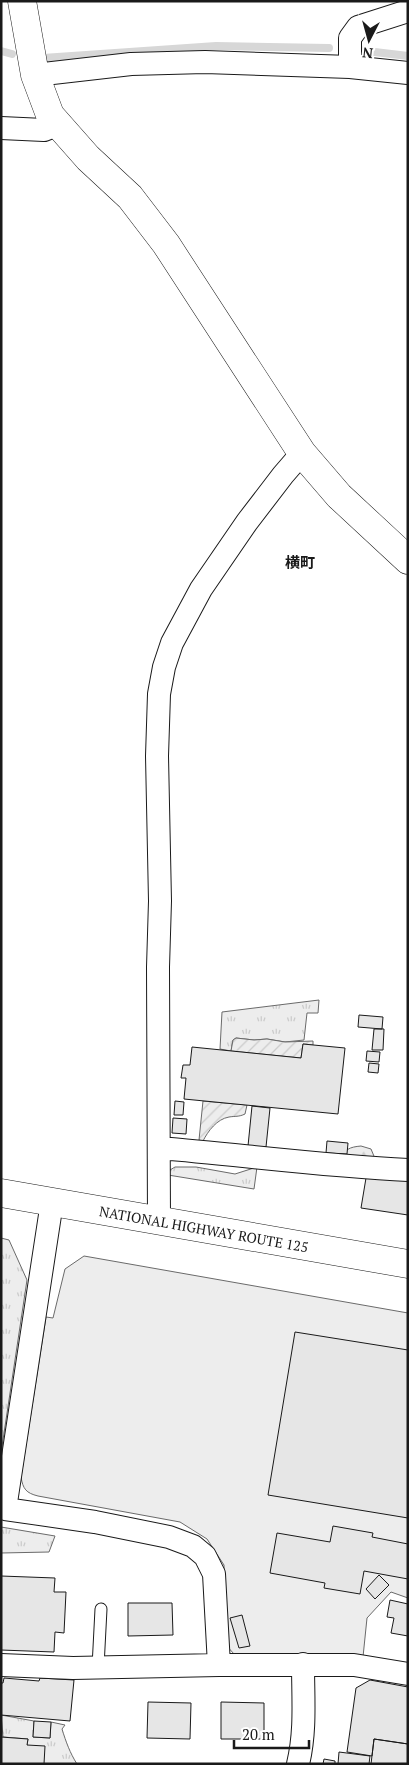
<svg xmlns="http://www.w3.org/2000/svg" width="409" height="1765" viewBox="0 0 409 1765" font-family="'PT Serif','Noto Sans JP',serif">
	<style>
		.grass { fill: url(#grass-tufts); stroke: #6a6a6a }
		.forest { fill: url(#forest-firs); stroke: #6a6a6a }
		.garden { fill: url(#garden-furrows); stroke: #6a6a6a }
		.pitch { fill: #ededed; stroke: #6a6a6a }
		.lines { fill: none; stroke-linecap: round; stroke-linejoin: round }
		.stream { stroke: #d7d7d7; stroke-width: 8 }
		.building { fill: #e6e6e6; stroke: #1a1a1a }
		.service-casing { stroke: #1a1a1a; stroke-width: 13 }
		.minor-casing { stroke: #1a1a1a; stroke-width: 24 }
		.tertiary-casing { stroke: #1a1a1a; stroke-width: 29 }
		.trunk-casing { stroke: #1a1a1a; stroke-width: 29 }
		.service { stroke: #fff; stroke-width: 11 }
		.minor { stroke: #fff; stroke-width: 22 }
		.tertiary { stroke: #fff; stroke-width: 28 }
		.trunk { stroke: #fff; stroke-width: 28 }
		.labels { text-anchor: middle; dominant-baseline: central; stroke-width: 4; stroke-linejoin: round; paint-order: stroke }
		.street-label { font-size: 14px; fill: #1a1a1a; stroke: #fff }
		.neighbourhood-label { font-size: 15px; font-weight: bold; fill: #1a1a1a; stroke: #fff }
	</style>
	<defs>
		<pattern id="grass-tufts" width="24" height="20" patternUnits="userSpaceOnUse" patternTransform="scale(1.25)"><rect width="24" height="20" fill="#ededed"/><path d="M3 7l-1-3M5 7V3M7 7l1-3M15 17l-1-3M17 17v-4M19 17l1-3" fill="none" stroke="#cbcbcb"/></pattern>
		<pattern id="forest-firs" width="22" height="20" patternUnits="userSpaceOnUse" patternTransform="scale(1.25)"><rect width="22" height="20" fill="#ededed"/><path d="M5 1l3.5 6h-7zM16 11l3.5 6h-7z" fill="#cbcbcb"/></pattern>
		<pattern id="garden-furrows" width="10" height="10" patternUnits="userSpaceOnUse" patternTransform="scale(1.25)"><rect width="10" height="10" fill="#ededed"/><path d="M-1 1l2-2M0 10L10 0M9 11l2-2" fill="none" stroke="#cbcbcb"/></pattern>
	</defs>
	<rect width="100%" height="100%" fill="#fff"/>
	<!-- grass -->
	<path class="grass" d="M319,1000L318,1013H307L304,1040L285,1042L267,1039L254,1040L236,1038L233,1040L231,1051L220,1049L222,1012Z
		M175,1167H196L235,1174L257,1167L254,1189L168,1175L170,1170Z
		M1,1238L9,1240L27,1280L1,1453Z
		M1,1527L55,1536L49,1552L1,1553Z
		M1,1715L34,1721L33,1737L50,1738L51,1722L65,1725L62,1729C66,1742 70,1753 77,1764H44L27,1745L28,1739L3,1737Z"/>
	<!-- forest -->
	<path class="forest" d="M361,1146L371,1149L376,1161L341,1160C344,1149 350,1147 361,1146Z"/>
	<!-- garden -->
	<path class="garden" d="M236,1038L254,1040L267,1039L285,1042L313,1041V1045L303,1044L301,1058L231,1051L233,1040Z
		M203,1101L247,1105L245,1114C239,1117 235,1116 229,1117C217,1119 208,1131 203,1141L199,1140Z"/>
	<!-- pitch -->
	<path class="pitch" d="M84,1256L408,1313V1598L391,1592L367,1618L363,1657L234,1654L225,1644L224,1565L207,1539L180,1522L38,1496C26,1493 23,1489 21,1477L46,1317L53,1318L65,1269Z"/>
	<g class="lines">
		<!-- stream -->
		<path class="stream" d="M358,50L408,56
			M1,51L12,54
			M43,58L216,46L329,48"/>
	</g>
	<!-- building -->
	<path class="building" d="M359,1015L383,1017L382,1029L358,1027Z
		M374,1029H384L383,1050H372Z
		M303,1044L345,1048L338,1114L184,1099L186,1078H181L183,1065H190L192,1047L301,1058Z
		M367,1051L380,1052L379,1062L366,1061Z
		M369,1063L379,1064L378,1073L368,1072Z
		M175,1101L184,1102L183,1115H174Z
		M252,1106L270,1108L266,1147L248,1146Z
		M173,1118L187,1119L186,1134L172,1133Z
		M327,1141L348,1143L347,1154L326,1153Z
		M366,1178L408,1180V1215L361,1208Z
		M295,1332L408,1350V1518L268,1495Z
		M333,1526L373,1533L372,1537L408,1544V1579L364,1571L360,1594L324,1588L325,1583L270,1573L277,1533L330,1542Z
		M379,1575L389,1585L375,1599L366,1589Z
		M1,1576L55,1578L54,1592H66L64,1633L55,1632L54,1652L1,1650Z
		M390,1600L408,1604V1636L391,1633L394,1618L387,1617Z
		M128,1603H172L173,1635L128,1636Z
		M242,1615L250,1646L239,1648L230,1618Z
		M4,1678L39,1681L40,1678L74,1680L70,1721L1,1715V1683H3Z
		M370,1680L408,1687V1744L374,1739L372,1756L347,1752L356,1688Z
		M148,1702L191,1703L190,1739L147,1738Z
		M221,1702L264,1703V1739H221Z
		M34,1721L51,1722L50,1738L33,1737Z
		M1,1737L28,1739L27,1745L45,1746L44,1764H1Z
		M374,1739L408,1744V1764H371Z
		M339,1752L370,1756L369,1764H338Z
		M324,1759L335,1761V1764H323Z"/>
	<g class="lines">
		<!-- service casing -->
		<g class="service-casing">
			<path id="service" d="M98,1667L101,1609"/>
		</g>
		<!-- minor casing -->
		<g class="minor-casing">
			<path id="minor" d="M350,67V38L358,27L408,11
				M35,75L131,64L205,62L350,67L408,73
				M1,128L44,130L59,124
				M160,1148C242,1155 325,1166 408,1170
				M52,1202L5,1509L95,1522L169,1537L193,1546L205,1556L214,1574L219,1665
				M159,1220L158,967L160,901L157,756L159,694L164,667L172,643L201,589L247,522L283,475L302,453
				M1,1665L73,1668L219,1665H354L408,1674
				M298,1764C306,1731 303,1698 303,1664"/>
		</g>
		<!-- tertiary casing -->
		<g class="tertiary-casing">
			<path id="tertiary" d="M22,1L35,75L50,115L88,158L130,197L166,244L302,453L339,496L408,560"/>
		</g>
		<!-- trunk casing -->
		<g class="trunk-casing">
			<g id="trunk">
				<path id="s1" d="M1,1193L408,1264"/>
			</g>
		</g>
		<!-- service -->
		<use href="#service" class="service"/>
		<!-- minor -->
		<use href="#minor" class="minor"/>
		<!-- tertiary -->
		<use href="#tertiary" class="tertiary"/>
		<!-- trunk -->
		<use href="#trunk" class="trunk"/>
	</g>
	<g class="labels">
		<!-- street labels -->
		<g class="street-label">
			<text stroke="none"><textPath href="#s1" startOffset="206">NATIONAL HIGHWAY ROUTE 125</textPath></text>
		</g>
		<!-- neighbourhood labels -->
		<g class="neighbourhood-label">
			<text x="300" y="562">横町</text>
		</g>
	</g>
	<!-- border -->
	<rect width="409" height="1765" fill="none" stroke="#1a1a1a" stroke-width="5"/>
	<!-- north arrow -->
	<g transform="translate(369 40) rotate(186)" stroke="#ffffff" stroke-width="4" paint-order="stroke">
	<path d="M0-4L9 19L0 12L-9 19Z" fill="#1a1a1a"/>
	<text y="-8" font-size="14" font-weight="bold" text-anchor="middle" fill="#1a1a1a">N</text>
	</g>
	<!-- scale -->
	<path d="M234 1740v8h75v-8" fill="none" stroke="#1a1a1a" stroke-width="2.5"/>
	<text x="242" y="1740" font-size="15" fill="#1a1a1a" stroke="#ffffff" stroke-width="4" paint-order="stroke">20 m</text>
</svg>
